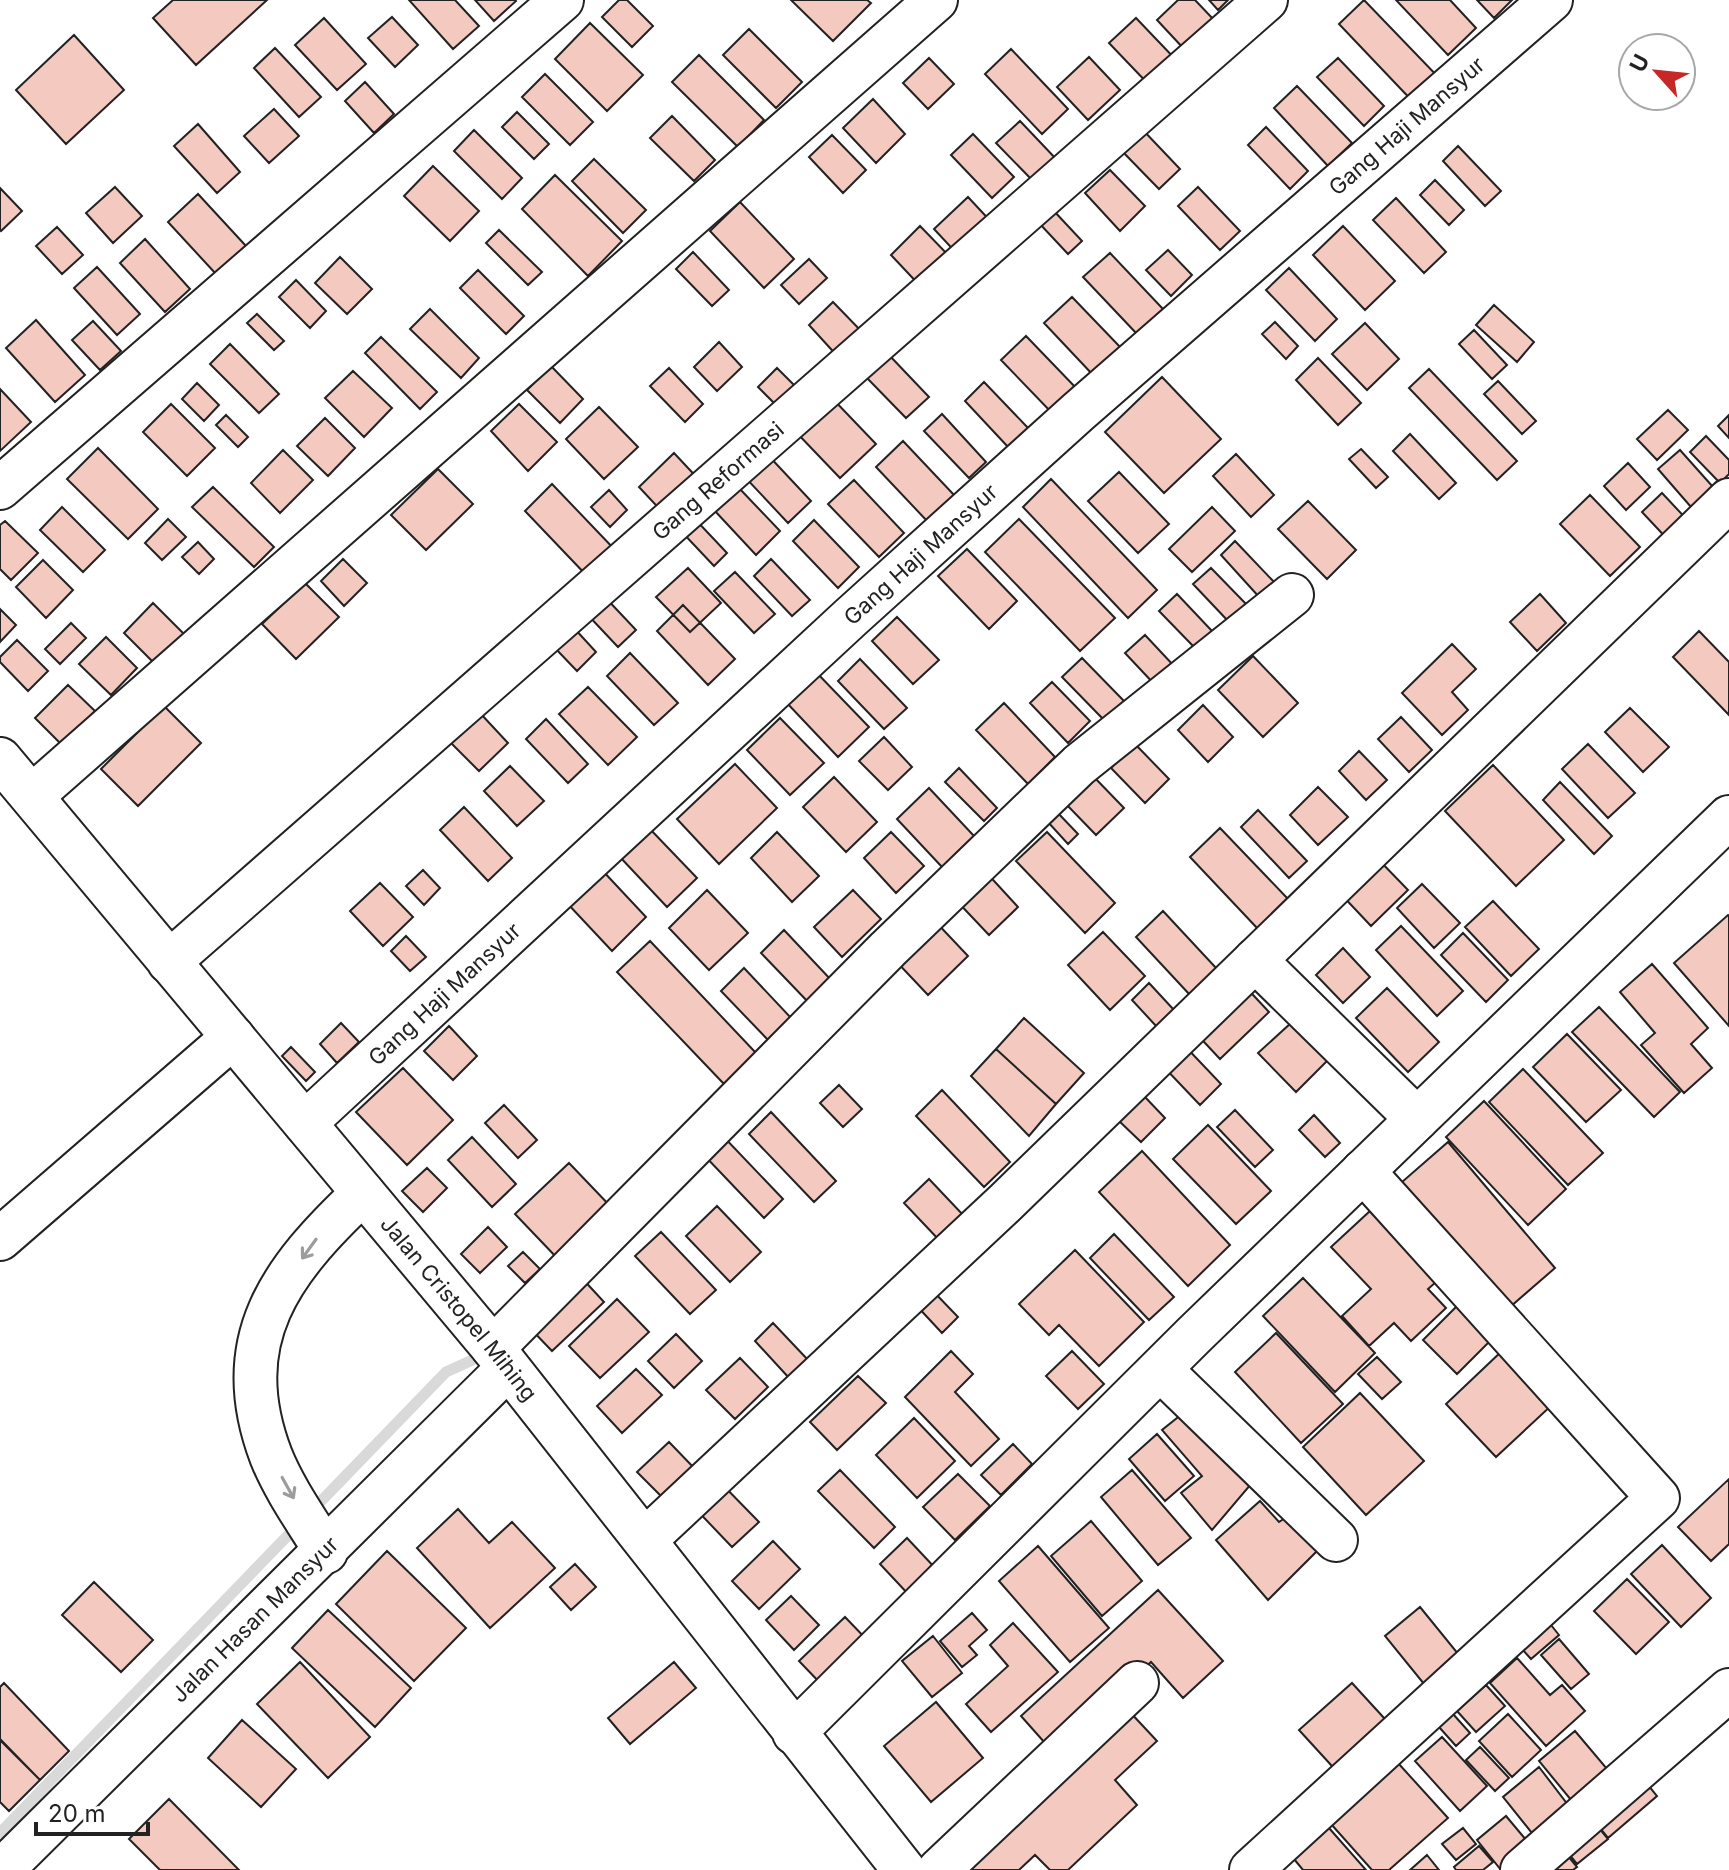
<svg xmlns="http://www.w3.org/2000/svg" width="1729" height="1870" viewBox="0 0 1729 1870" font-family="Inter,sans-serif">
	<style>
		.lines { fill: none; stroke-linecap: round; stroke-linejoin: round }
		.stream { stroke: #d9d9d9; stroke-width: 11 }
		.building { fill: #f3c9c0; stroke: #222; stroke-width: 2 }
		.minor-casing { stroke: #222; stroke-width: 46 }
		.minor { stroke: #fff; stroke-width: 42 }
		.oneway { stroke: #9c9c9c }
		.labels { text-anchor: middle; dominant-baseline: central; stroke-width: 6; stroke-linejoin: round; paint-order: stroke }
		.street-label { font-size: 22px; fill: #222; stroke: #fff }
	</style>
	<rect width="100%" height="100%" fill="#fff"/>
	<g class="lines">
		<!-- stream -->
		<path class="stream" d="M0,1833L446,1372L479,1357"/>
	</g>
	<!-- building -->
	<path class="building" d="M173,0H267L196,65L153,18Z
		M409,0H455L479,26L453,49Z
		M475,0H515L516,1L494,21Z
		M619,0H627L653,26L632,47L602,17Z
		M791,0H867L871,3L833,41Z
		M1178,0H1195L1215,21L1185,50L1157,20Z
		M1209,0H1228L1218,10Z
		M1364,0L1443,82L1418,107L1339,24Z
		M1396,0H1450L1476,28L1448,55Z
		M1477,0H1512L1494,18Z
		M392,17L418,45L395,67L368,38Z
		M324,18L366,64L337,90L295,45Z
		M1136,18L1179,63L1153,89L1109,43Z
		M590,23L643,75L607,111L555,59Z
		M749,29L802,82L776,108L723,55Z
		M74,35L124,90L66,144L16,90Z
		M275,48L321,97L299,117L254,68Z
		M1011,49L1068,109L1042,134L985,74Z
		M699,55L764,120L738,147L672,82Z
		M1089,57L1120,90L1088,120L1057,87Z
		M929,58L954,84L928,109L903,83Z
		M1338,58L1384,106L1364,126L1317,77Z
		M545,74L593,122L570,145L522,97Z
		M365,82L394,114L374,133L345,101Z
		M1297,86L1352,143L1328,166L1274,108Z
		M873,99L905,134L876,163L843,128Z
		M274,109L299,136L269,163L244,136Z
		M517,112L549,144L534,159L502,127Z
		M672,116L715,160L694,181L650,138Z
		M1020,121L1058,161L1035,183L996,143Z
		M198,124L240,172L217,193L174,146Z
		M1266,127L1308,171L1290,189L1248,145Z
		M1141,128L1180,169L1159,189L1119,148Z
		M474,130L522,178L502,199L454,151Z
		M973,134L1014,177L992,198L951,155Z
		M832,135L866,170L843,193L809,157Z
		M1458,146L1501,191L1485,206L1443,161Z
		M594,159L646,210L623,233L572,181Z
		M433,166L479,211L450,241L404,196Z
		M1110,170L1145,206L1120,231L1085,193Z
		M555,175L622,241L588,276L522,209Z
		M1435,180L1464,210L1449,225L1420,195Z
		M115,187L142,216L113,243L86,213Z
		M1198,187L1240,231L1220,250L1178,206Z
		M0,188L22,211L1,231L0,230Z
		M198,194L246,246L216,274L168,222Z
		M968,197L995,226L962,259L934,229Z
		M1396,198L1446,252L1424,273L1373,220Z
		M740,202L794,259L764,288L710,231Z
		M1053,210L1082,241L1068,254L1039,223Z
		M920,226L953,260L923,289L891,255Z
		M1343,226L1395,281L1365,310L1313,255Z
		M57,227L83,255L62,274L36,246Z
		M499,230L542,272L528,285L486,243Z
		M145,239L190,289L165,312L120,263Z
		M1168,250L1192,275L1171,296L1146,270Z
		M693,252L729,290L712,306L676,269Z
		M1110,253L1163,309L1137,334L1083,277Z
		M340,257L372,289L347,314L315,283Z
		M809,259L827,278L799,304L781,285Z
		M97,267L140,314L117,335L74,288Z
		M1289,268L1337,319L1315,341L1266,290Z
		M478,270L524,316L506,334L460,288Z
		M296,280L326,311L310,328L279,297Z
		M1072,297L1122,349L1094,376L1044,323Z
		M833,302L865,335L840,359L809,325Z
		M1494,305L1534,342L1517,362L1476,325Z
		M430,309L479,358L461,378L410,329Z
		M257,314L284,341L274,350L247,323Z
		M36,320L85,375L55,402L6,348Z
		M93,321L121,351L100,370L72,340Z
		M1275,322L1298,346L1286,359L1262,334Z
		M1365,323L1399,359L1367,390L1332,354Z
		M1474,330L1507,365L1492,379L1459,344Z
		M1026,336L1078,390L1053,414L1001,360Z
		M381,337L437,392L420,409L365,353Z
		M719,342L742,367L717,391L694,367Z
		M230,344L279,394L259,413L210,364Z
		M889,355L929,397L906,418L866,377Z
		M1318,358L1361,403L1338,425L1296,380Z
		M551,366L583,399L560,423L527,390Z
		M669,368L703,404L685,422L650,386Z
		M777,368L800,391L781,410L758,387Z
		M1429,369L1517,461L1497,480L1409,388Z
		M353,371L392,408L364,437L325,398Z
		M1162,377L1221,439L1164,493L1105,432Z
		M1498,381L1536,421L1522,434L1484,394Z
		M984,382L1029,429L1009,448L965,401Z
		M197,383L219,405L204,421L182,399Z
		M0,389L31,422L0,451Z
		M830,396L876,444L840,478L794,430Z
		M171,404L215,448L187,476L143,432Z
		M519,404L557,442L528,471L491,431Z
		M599,407L638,447L604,479L566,439Z
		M1668,410L1688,430L1657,460L1637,439Z
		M942,414L986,462L969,478L924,431Z
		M226,415L248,437L238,447L216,425Z
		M1729,415V438L1718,426Z
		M325,418L355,448L328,476L297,446Z
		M1410,434L1456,483L1439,499L1393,451Z
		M1706,436L1729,460V474L1720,483L1690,452Z
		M903,441L955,496L928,522L876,467Z
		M98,448L158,509L128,539L67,479Z
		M1361,449L1388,477L1376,488L1349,459Z
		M283,450L313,480L280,513L251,483Z
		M1680,450L1713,487L1691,507L1658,469Z
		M674,453L703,484L668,518L639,487Z
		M766,453L811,501L788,523L743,475Z
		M1236,454L1274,495L1251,517L1213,476Z
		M1628,463L1650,487L1626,510L1604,486Z
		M438,469L473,504L426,550L391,515Z
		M1119,472L1169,524L1138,553L1088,501Z
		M1051,479L1157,590L1128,618L1023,507Z
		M854,480L904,533L879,557L828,504Z
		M552,484L617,552L589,578L525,511Z
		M213,487L274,547L254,567L192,507Z
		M738,487L780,531L756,555L714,510Z
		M609,490L627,510L610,527L591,507Z
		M1662,493L1692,525L1672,544L1642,512Z
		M1590,495L1640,547L1610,576L1560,524Z
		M1308,501L1356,550L1327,579L1278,529Z
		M62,507L105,550L83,572L40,530Z
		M1212,507L1235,531L1192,572L1169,549Z
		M693,517L727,553L714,566L680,530Z
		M168,519L186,537L162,560L145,543Z
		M1019,519L1115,618L1080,651L985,552Z
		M814,520L859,567L838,588L793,541Z
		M5,521L38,553L11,580L0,569V525Z
		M1235,541L1275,583L1260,598L1221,555Z
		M198,542L214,559L199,574L182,557Z
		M967,549L1017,601L989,629L938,576Z
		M343,559L367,583L344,606L321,581Z
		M771,559L810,600L792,616L754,576Z
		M43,560L73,590L46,618L16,587Z
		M688,568L721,603L690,632L656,597Z
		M1211,568L1247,605L1229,622L1193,584Z
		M735,572L775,614L754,633L714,591Z
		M305,583L339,617L296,659L262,624Z
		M1177,594L1212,631L1195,648L1159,611Z
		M1540,594L1566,623L1537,651L1510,622Z
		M603,595L636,630L618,647L585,612Z
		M153,603L186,636L157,666L124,633Z
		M683,605L735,659L708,685L657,631Z
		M0,609L16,625L0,642Z
		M897,617L939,660L913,684L872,641Z
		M71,623L86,638L60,664L45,649Z
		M574,628L596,652L577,671L554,647Z
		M1699,631L1729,662V715L1673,657Z
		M1145,635L1175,667L1156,686L1125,653Z
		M106,637L137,668L111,695L79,664Z
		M17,640L48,671L28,691L0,662V657Z
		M1452,644L1476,669L1452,692L1468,710L1442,735L1402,693Z
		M630,653L678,703L654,725L607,676Z
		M1253,656L1298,703L1263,737L1218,690Z
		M1082,658L1124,701L1104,720L1062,677Z
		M860,659L907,708L884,729L838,681Z
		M815,671L869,727L838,757L785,701Z
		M1052,682L1090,721L1068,743L1030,703Z
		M68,685L95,711L62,745L35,718Z
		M588,687L637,737L608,765L559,714Z
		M1004,703L1055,757L1028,784L976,730Z
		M1203,705L1233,737L1208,762L1178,730Z
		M164,706L201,743L138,806L101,769Z
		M1630,708L1669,747L1643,772L1605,732Z
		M480,713L508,743L479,771L450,742Z
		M1401,717L1432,750L1409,772L1378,739Z
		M780,718L824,763L790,795L747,750Z
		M546,719L588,764L568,783L526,739Z
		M884,737L912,767L888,790L859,761Z
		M1135,744L1169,779L1145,803L1111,768Z
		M1588,744L1635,793L1608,818L1562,769Z
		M1359,751L1387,780L1366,800L1339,771Z
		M735,764L777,808L719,864L677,819Z
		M1493,765L1564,840L1516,886L1445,811Z
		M510,766L544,801L517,826L484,791Z
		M959,768L997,808L984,821L945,782Z
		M1093,776L1124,808L1096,835L1065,803Z
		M834,777L877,822L846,852L803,807Z
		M1560,782L1612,836L1594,854L1543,800Z
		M1318,787L1348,817L1318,845L1290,815Z
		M929,788L974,836L942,867L897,819Z
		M464,807L512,858L488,881L440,830Z
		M1258,810L1307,861L1289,878L1241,827Z
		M1056,811L1078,834L1068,844L1047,821Z
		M649,828L697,878L667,907L619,856Z
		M1220,828L1289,900L1258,929L1190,857Z
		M777,832L819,876L792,902L751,858Z
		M891,832L924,866L896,893L864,858Z
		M1047,832L1115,903L1085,933L1016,861Z
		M1375,856L1408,890L1371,926L1338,891Z
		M601,869L646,917L612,951L566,902Z
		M423,870L440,888L424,905L406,886Z
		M984,870L1018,907L989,935L954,898Z
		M380,883L413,917L383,946L350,911Z
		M1422,884L1460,923L1434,948L1397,908Z
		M707,890L748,933L709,970L669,928Z
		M853,890L881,919L842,957L814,927Z
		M1493,901L1539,949L1511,976L1465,927Z
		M1163,911L1217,969L1190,995L1136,937Z
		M1728,915L1729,916V1026L1674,963Z
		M933,919L968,956L928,995L893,958Z
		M1401,926L1463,991L1437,1016L1376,950Z
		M784,930L833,982L810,1004L761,953Z
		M1103,932L1145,976L1110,1010L1068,965Z
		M1463,933L1508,980L1486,1002L1441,955Z
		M406,936L426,957L410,971L391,951Z
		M650,941L756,1053L724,1084L617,972Z
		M1343,948L1370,977L1343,1003L1316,975Z
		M1652,964L1708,1028L1691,1044L1712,1068L1684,1093L1641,1045L1655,1033L1620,992Z
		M744,968L792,1019L769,1041L721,991Z
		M1240,981L1269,1012L1220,1059L1191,1028Z
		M1149,983L1174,1010L1157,1027L1132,1000Z
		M1387,988L1439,1042L1408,1072L1356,1018Z
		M1599,1007L1680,1092L1654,1117L1572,1032Z
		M1024,1018L1084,1073L1056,1104L996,1049Z
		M341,1023L359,1042L337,1063L320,1044Z
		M1291,1023L1327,1061L1296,1092L1258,1053Z
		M449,1026L477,1056L453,1080L424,1051Z
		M1567,1034L1621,1090L1586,1122L1533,1067Z
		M1182,1043L1221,1084L1200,1105L1161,1064Z
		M291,1047L315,1072L306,1081L282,1056Z
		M996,1049L1056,1104L1029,1136L971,1076Z
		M403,1068L453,1120L407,1165L356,1112Z
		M1523,1069L1603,1153L1568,1185L1489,1102Z
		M839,1085L862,1109L843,1127L820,1103Z
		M942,1090L1010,1162L984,1187L916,1116Z
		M1144,1096L1165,1118L1141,1142L1118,1120Z
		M1484,1101L1566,1189L1528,1225L1446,1137Z
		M504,1105L537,1140L518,1158L485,1123Z
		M1235,1110L1273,1150L1255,1167L1217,1127Z
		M771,1112L836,1181L814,1202L749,1134Z
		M1314,1115L1340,1143L1325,1157L1299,1130Z
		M1208,1125L1271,1191L1236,1224L1173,1159Z
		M720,1133L783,1199L764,1218L701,1152Z
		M472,1137L516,1184L492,1207L448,1160Z
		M1448,1142L1555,1268L1510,1307L1402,1182Z
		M1142,1151L1230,1245L1188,1286L1099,1192Z
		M569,1163L613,1209L559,1260L515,1214Z
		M427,1168L447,1188L423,1212L402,1191Z
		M929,1179L965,1217L940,1241L904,1203Z
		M717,1206L761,1252L730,1282L686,1236Z
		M1370,1211L1436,1282L1428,1289L1446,1308L1411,1341L1394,1323L1369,1346L1342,1316L1371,1289L1331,1247Z
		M488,1227L507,1247L480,1273L461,1254Z
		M661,1232L716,1290L690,1314L635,1256Z
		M1114,1234L1174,1297L1149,1320L1090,1258Z
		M1075,1250L1144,1322L1099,1366L1059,1325L1049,1335L1019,1304Z
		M523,1252L540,1269L525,1283L508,1266Z
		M579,1275L604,1302L552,1351L527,1325Z
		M1303,1278L1375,1353L1335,1392L1263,1316Z
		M931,1289L958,1317L942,1333L915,1304Z
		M617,1299L649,1332L600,1378L569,1346Z
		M1462,1301L1496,1335L1457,1374L1423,1340Z
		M773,1323L809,1361L790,1379L755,1341Z
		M1276,1333L1343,1404L1301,1443L1235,1372Z
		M676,1334L702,1361L674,1388L648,1361Z
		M1503,1350L1553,1404L1496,1457L1446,1404Z
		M951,1351L973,1374L955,1392L999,1439L971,1466L905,1397Z
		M1072,1351L1104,1384L1078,1409L1046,1376Z
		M1377,1357L1401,1382L1382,1399L1358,1374Z
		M740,1358L768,1387L735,1419L706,1390Z
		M636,1369L662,1395L622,1433L597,1406Z
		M858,1376L886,1403L837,1450L810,1422Z
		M1360,1393L1424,1461L1366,1515L1303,1447Z
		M1192,1406L1257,1477L1212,1530L1181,1493L1202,1476L1162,1430Z
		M914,1418L955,1461L917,1498L876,1455Z
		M1157,1434L1194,1476L1165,1501L1129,1459Z
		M669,1442L697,1471L666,1501L637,1472Z
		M1013,1444L1032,1464L1001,1495L981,1475Z
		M840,1470L895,1527L874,1548L818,1491Z
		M1132,1470L1191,1538L1158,1565L1101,1497Z
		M958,1474L990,1506L955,1540L923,1507Z
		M715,1477L759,1522L732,1547L689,1502Z
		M1729,1479V1544L1711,1561L1678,1527Z
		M1260,1501L1279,1522L1294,1512L1317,1551L1268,1600L1216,1540Z
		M458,1509L489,1543L512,1522L555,1568L490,1628L417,1548Z
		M1091,1521L1142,1581L1102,1616L1051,1556Z
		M907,1538L937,1570L910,1596L880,1564Z
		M773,1541L800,1569L759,1609L732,1581Z
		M1662,1545L1711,1598L1681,1627L1631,1574Z
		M1038,1546L1109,1628L1070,1662L999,1581Z
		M387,1551L466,1628L414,1681L336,1604Z
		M575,1564L596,1587L571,1610L550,1587Z
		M1627,1579L1669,1622L1636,1654L1594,1611Z
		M94,1582L153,1640L121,1672L62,1615Z
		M1158,1590L1223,1661L1183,1698L1151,1662L1053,1752L1021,1716Z
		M791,1596L819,1625L794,1650L766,1620Z
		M1420,1607L1468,1666L1433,1695L1385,1636Z
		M328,1610L411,1688L375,1727L292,1648Z
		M972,1613L987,1630L969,1646L977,1655L962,1667L940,1641Z
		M1543,1615L1559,1635L1531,1659L1514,1640Z
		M845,1617L870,1643L824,1687L799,1661Z
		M1013,1623L1058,1672L991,1732L966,1704L1008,1666L990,1645Z
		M933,1636L962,1673L932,1697L902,1661Z
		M1559,1639L1589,1674L1571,1689L1541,1655Z
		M1517,1658L1550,1695L1562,1685L1585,1711L1546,1746L1490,1683Z
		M300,1662L370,1737L328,1778L257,1704Z
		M674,1662L696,1688L630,1744L608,1718Z
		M4,1683L69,1751L40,1780L0,1739V1687Z
		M1352,1683L1395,1730L1342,1777L1299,1730Z
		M1486,1685L1505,1706L1476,1732L1457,1711Z
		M936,1702L983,1758L931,1802L884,1746Z
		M1128,1710L1157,1741L1115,1780L1137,1805L1068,1870H1050L1035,1855L1019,1870H963Z
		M1453,1714L1470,1733L1456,1746L1439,1727Z
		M1508,1714L1541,1750L1512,1777L1479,1741Z
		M242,1720L296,1769L261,1807L208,1758Z
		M1575,1731L1618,1782L1581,1812L1539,1761Z
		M1442,1737L1487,1786L1460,1811L1415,1761Z
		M0,1740L40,1780L9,1811L0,1802Z
		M1480,1747L1509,1778L1495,1791L1466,1760Z
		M1398,1763L1448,1818L1389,1870H1372L1331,1824Z
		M1539,1767L1575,1814L1540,1843L1503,1797Z
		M1640,1775L1657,1796L1608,1838L1591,1817Z
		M169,1799L239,1870H160L129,1839Z
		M1506,1816L1532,1847L1501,1870L1477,1840Z
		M1595,1823L1608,1839L1577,1864L1564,1848Z
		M1329,1828L1366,1870H1303L1294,1859Z
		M1463,1828L1476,1844L1456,1860L1442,1844Z
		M1559,1845L1577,1867L1573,1870H1543Z
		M1479,1846L1493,1862L1483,1870H1456L1454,1867Z
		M1427,1855L1439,1870H1410Z"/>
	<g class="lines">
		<!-- minor casing -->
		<g class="minor-casing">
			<g id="minor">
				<path d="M0,488L562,0"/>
				<path id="s1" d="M0,759L493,1348L904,1870"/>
				<path d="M32,796L936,0"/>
				<path d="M1255,960L1417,1119"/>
				<path id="s2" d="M169,962L1266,0"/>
				<path id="s3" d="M305,1123L850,618L1078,412L1551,0"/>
				<path d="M0,1239L233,1037"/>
				<path d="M493,1348L888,949L1079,765L1292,595"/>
				<path d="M1161,1370L1336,1540"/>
				<path d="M645,1540L1006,1202L1729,500"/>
				<path d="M326,1552C307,1521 284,1489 271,1456C227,1340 281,1270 363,1193"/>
				<path d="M794,1733L1194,1335L1729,817"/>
				<path id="s4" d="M2,1870L508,1368"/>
				<path d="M939,1870L1137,1683"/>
				<path d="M1251,1870L1658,1498L1363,1171"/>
				<path d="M1522,1870L1729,1690"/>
			</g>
		</g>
		<!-- minor -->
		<use href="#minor" class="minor"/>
	</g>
	<!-- one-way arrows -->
	<defs><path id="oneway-shaft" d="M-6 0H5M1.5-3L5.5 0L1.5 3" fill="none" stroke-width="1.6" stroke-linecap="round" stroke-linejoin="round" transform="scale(2)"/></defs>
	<g class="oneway">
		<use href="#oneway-shaft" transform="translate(309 1249) rotate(126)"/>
		<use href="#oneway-shaft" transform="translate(288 1488) rotate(61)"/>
	</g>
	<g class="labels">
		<!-- street labels -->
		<g class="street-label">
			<text stroke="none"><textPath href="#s3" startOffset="1486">Gang Haji Mansyur</textPath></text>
			<text stroke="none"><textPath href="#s2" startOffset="730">Gang Reformasi</textPath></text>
			<text stroke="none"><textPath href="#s3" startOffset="838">Gang Haji Mansyur</textPath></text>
			<text stroke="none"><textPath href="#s3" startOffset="190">Gang Haji Mansyur</textPath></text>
			<text stroke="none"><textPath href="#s1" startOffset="716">Jalan Cristopel Mihing</textPath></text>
			<text stroke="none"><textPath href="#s4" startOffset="356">Jalan Hasan Mansyur</textPath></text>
		</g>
	</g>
	<!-- north arrow -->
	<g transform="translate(1657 72) rotate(297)"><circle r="38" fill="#ffffff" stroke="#a7a7a7" stroke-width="2"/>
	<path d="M0-6L14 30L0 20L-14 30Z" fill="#c62828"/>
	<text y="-12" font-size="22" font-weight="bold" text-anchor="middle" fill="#222222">U</text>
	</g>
	<!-- scale -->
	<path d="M36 1822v12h112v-12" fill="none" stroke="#222222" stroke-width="4"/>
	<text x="48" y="1822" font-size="24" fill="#222222" stroke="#ffffff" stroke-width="6" paint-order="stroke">20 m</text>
</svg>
